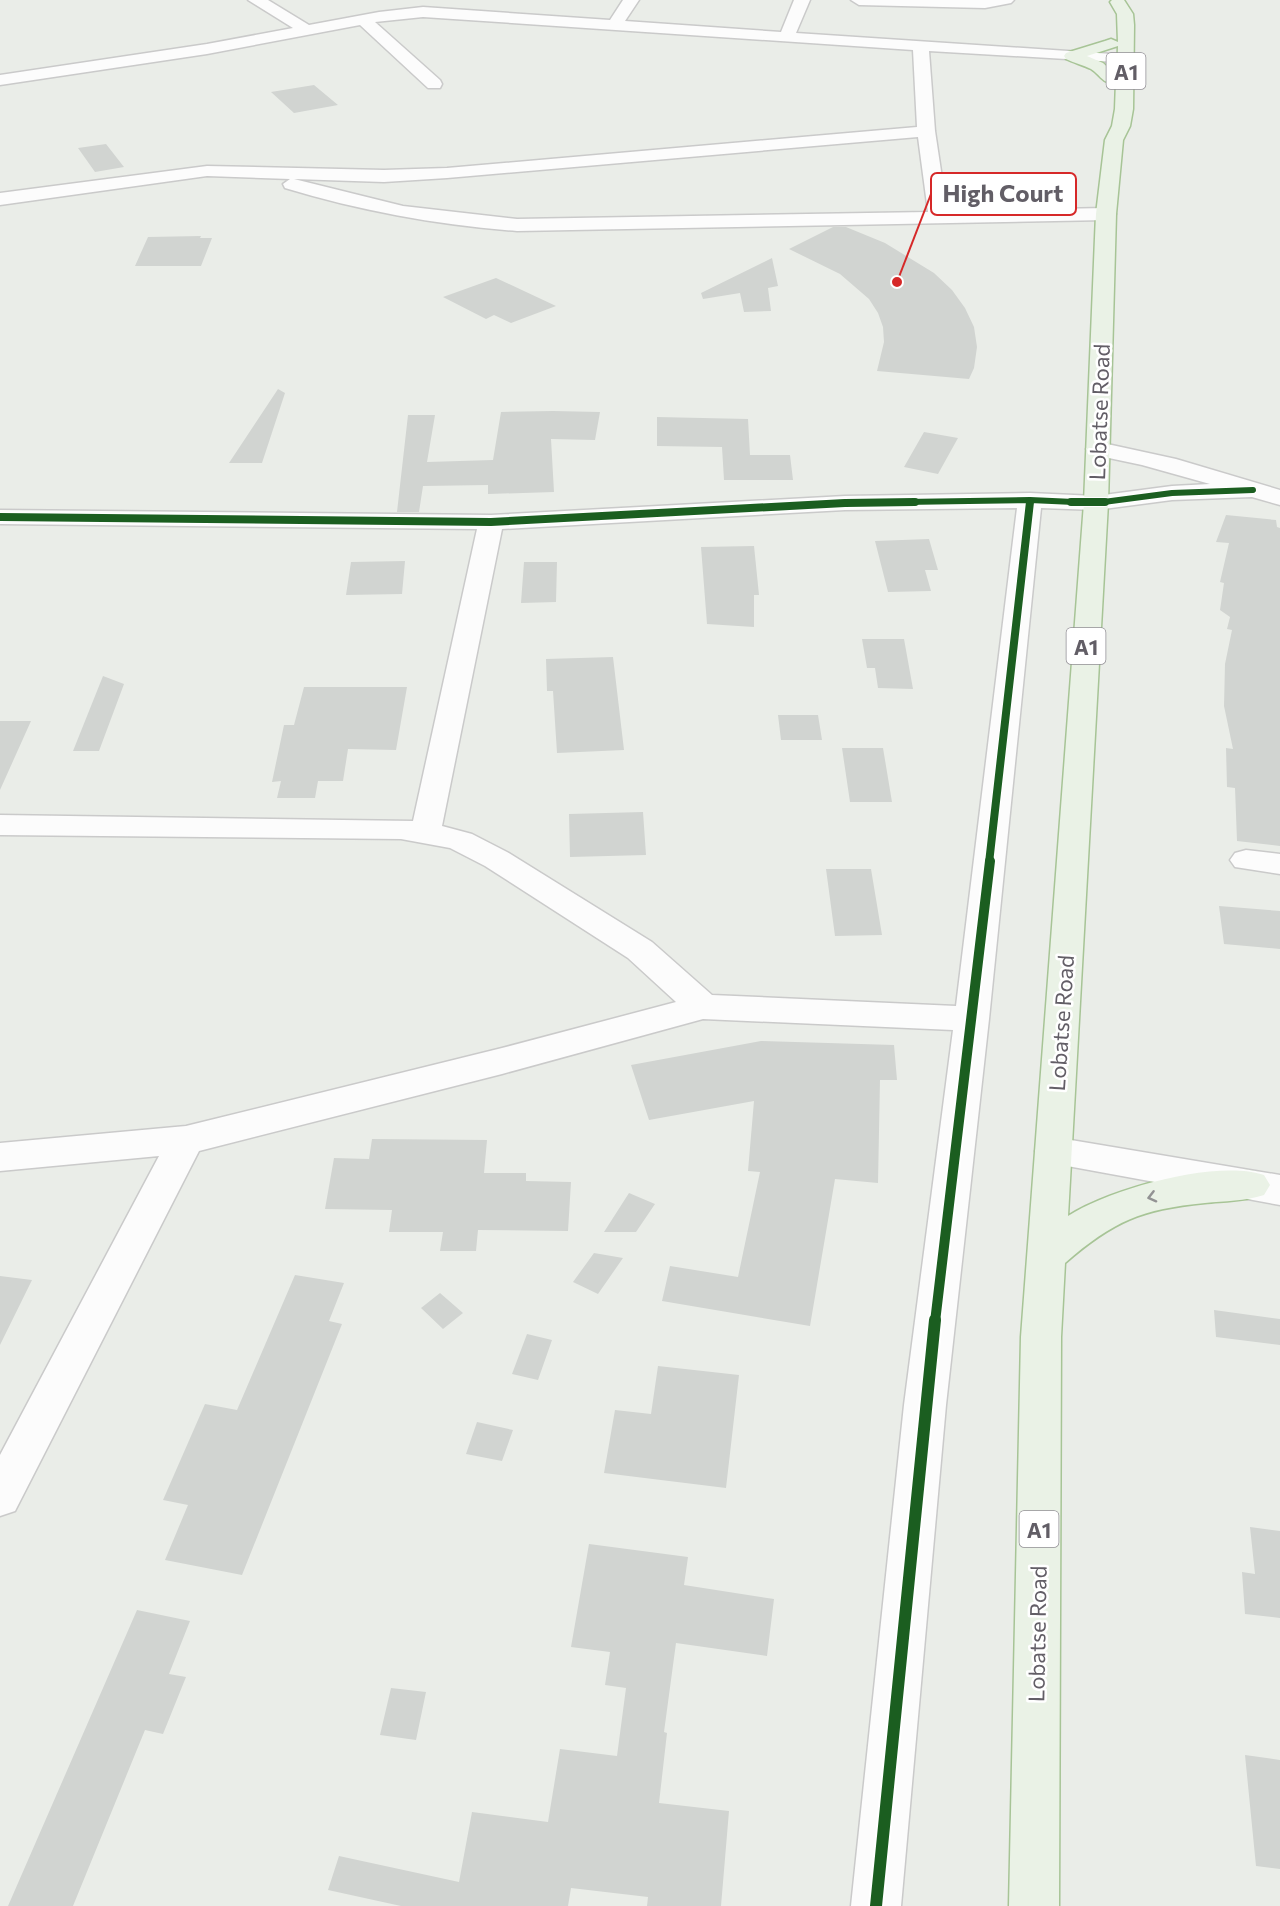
<svg xmlns="http://www.w3.org/2000/svg" width="1280" height="1906" viewBox="0 0 1280 1906" font-family="Commissioner,sans-serif">
	<style>
		.building { fill: #d1d4d1 }
		.lines { fill: none; stroke-linecap: round; stroke-linejoin: round }
		.minor-casing { stroke: #cacaca; stroke-width: 3 }
		.trunk-casing { stroke: #a7c496; stroke-width: 3 }
		.minor { fill: #fcfcfc; fill-rule: evenodd }
		.trunk { fill: #eaf2e6; fill-rule: evenodd }
		.cycleway-far3-casing { stroke: #fff; stroke-width: 8 }
		.cycleway-far2-casing { stroke: #fff; stroke-width: 10 }
		.cycleway-far1-casing { stroke: #fff; stroke-width: 14 }
		.cycleway-casing { stroke: #fff; stroke-width: 16 }
		.cycleway-far3 { stroke: #1b5e20; stroke-width: 6 }
		.cycleway-far2 { stroke: #1b5e20; stroke-width: 8 }
		.cycleway-far1 { stroke: #1b5e20; stroke-width: 10 }
		.cycleway { stroke: #1b5e20; stroke-width: 12 }
		.oneway { stroke: #929293 }
		.labels { text-anchor: middle; dominant-baseline: central; stroke-width: 5; stroke-linejoin: round; paint-order: stroke }
		.shield { fill: #fff; stroke: #918e94; stroke-width: 1.5 }
		.shield-label { font-size: 21px; font-weight: bold; fill: #625e66 }
		.street-label { font-size: 22px; fill: #625e66; stroke: #fff }
		.leader { fill: none; stroke: #d62828; stroke-width: 2 }
		.callout-dot { fill: #d62828; stroke: #fff; stroke-width: 2 }
		.callout { fill: #fff; stroke: #d62828; stroke-width: 2 }
		.callout-label { font-size: 24px; text-anchor: middle; font-weight: bold; fill: #625e66 }
	</style>
	<rect width="100%" height="100%" fill="#eaede8"/>
	<!-- building -->
	<path class="building" d="M314,85L338,105L294,113L271,92Z
		M106,144L124,167L95,172L78,148Z
		M833,227H846L885,243L934,273L952,290L965,308L974,327L977,347L974,368L969,379L877,371L884,342L883,327L878,313L869,299L840,274L789,249Z
		M201,236L200,238H212L201,266H135L148,237Z
		M772,258L778,286L768,288L771,311L744,312L740,293L703,299L701,293Z
		M496,278L556,306L511,323L494,315L486,319L443,297Z
		M278,389L285,393L262,463H229Z
		M553,411L600,412L595,440L551,439L554,492L488,494V485L423,486L419,512H397L408,415H435L427,462L493,460L501,412Z
		M657,417L748,419L750,455H790L793,480H724L722,447L657,446Z
		M924,432L958,438L938,474L904,467Z
		M1226,515L1276,520L1277,527L1280,528V846L1237,841L1235,788L1227,787L1226,748L1233,749L1224,706L1225,664L1232,630L1227,629L1230,617L1220,610L1224,583L1220,582L1229,543L1216,542Z
		M929,539L938,570H925L931,591L888,592L875,541Z
		M754,546L759,595H754V627L707,624L701,547Z
		M405,561L402,594L346,595L351,562Z
		M524,562H557L556,602L521,603Z
		M862,639H904L913,689L878,688L875,668H867Z
		M613,657L624,750L557,753L553,691H547L546,659Z
		M103,676L124,684L99,751H73Z
		M304,687H407L396,750L348,749L343,781H318L315,798H277L281,781L272,782L284,725H294Z
		M778,715H818L822,740H781Z
		M0,721H31L0,790Z
		M842,748H883L892,802H850Z
		M643,812L646,855L570,857L569,814Z
		M826,869H871L882,935L835,936Z
		M1219,906L1280,911V949L1224,944Z
		M761,1041L894,1045L897,1080H880L878,1183L835,1179L810,1326L662,1301L670,1266L738,1277L760,1172L748,1171L754,1101L649,1120L631,1065Z
		M372,1139L487,1140L484,1173H526V1181L571,1182L568,1231L478,1230L476,1251H440L443,1232H389L392,1210L325,1209L334,1158L369,1159Z
		M629,1193L655,1204L636,1232H604Z
		M594,1253L623,1258L598,1294L573,1282Z
		M295,1275L344,1283L329,1321L342,1324L242,1575L165,1560L188,1505L163,1500L205,1404L237,1410Z
		M0,1276L32,1280L0,1345Z
		M440,1293L463,1313L443,1329L421,1308Z
		M1214,1310L1280,1319V1345L1216,1337Z
		M527,1334L552,1340L538,1380L512,1374Z
		M658,1366L739,1375L726,1488L604,1473L615,1410L651,1414Z
		M477,1422L513,1430L502,1461L466,1454Z
		M1250,1527L1280,1531V1618L1245,1614L1242,1572L1255,1574Z
		M589,1544L688,1557L684,1585L774,1599L767,1656L676,1643L664,1732L667,1733L659,1803L729,1811L721,1906H647L648,1897L571,1888L568,1906H401L328,1890L339,1856L459,1882L472,1812L548,1822L560,1749L617,1756L626,1688L605,1685L610,1652L571,1647Z
		M137,1610L190,1621L169,1674L186,1677L163,1734L145,1730L73,1906H8Z
		M391,1688L426,1692L416,1740L380,1735Z
		M1245,1755L1280,1760V1869L1256,1866Z"/>
	<g class="lines">
		<!-- minor casing -->
		<g class="minor-casing">
			<path id="minor" d="M248,0H268L309,25L379,12L423,7L610,20L623,0H639L625,21L781,32L794,0H810L796,33L1127,55L1133,57L1135,60L1133,63L929,51L935,131L947,211L1106,208L1113,210L1116,214L1113,218L1106,220L517,231C438,225 361,211 285,188L283,184L290,179L207,176L0,205V193L207,166L384,170L447,168L917,127L913,50L423,17L375,22L440,80L442,84L440,88H428L360,25L207,54L0,85V75L207,44L293,28ZM918,137L928,212L517,219L403,206L294,179L384,182L447,178Z
				M851,0H1014L1011,3L985,8L859,5Z
				M1098,442L1176,459L1280,490V505L1252,497L1172,500L1096,510L1041,508L989,1019L946,1405L901,1906H851L904,1405L953,1030L703,1019L502,1074L199,1151L15,1511L0,1516V1455L159,1156L0,1171V1143L186,1126L502,1048L676,1002L628,958L485,866L450,848L401,839L0,835V815L413,821L477,529L0,524V510L491,515L845,496L1030,493L1096,496L1172,486L1210,484L1142,465L1090,454L1086,449L1090,444ZM1017,508L956,1006L712,995L652,942L507,852L472,834L442,826L502,529L845,510Z
				M1246,850L1280,854V874L1235,867L1230,860L1235,853Z
				M1053,1137L1280,1175V1205L1040,1161L1035,1151L1040,1141Z"/>
		</g>
		<!-- trunk casing -->
		<g class="trunk-casing">
			<path id="trunk" d="M1112,0H1124L1133,14L1134,25L1133,109L1130,126L1123,140L1116,214L1108,503L1068,1216C1110,1189 1216,1159 1264,1175L1270,1185L1264,1195C1245,1201 1225,1201 1205,1203C1142,1209 1113,1221 1065,1263L1061,1337L1059,1906H1009L1021,1337L1084,503L1096,214L1105,140L1112,126L1115,109L1116,81C1103,86 1101,75 1091,69C1083,65 1074,63 1066,59L1064,56L1066,53L1105,41L1111,39L1118,42L1117,14L1110,2ZM1118,46L1117,76L1103,63L1087,56Z"/>
		</g>
		<!-- minor -->
		<use href="#minor" class="minor"/>
		<!-- trunk -->
		<use href="#trunk" class="trunk"/>
		<!-- cycleway-far3 casing -->
		<g class="cycleway-far3-casing">
			<path id="cycleway-far3" d="M838,503L1030,500L1096,503L1172,493L1253,490
				M1030,503V500"/>
		</g>
		<!-- cycleway-far2 casing -->
		<g class="cycleway-far2-casing">
			<path id="cycleway-far2" d="M1071,502H1105
				M0,517L491,522L845,503L915,502
				M989,863L1030,502"/>
		</g>
		<!-- cycleway-far1 casing -->
		<g class="cycleway-far1-casing">
			<path id="cycleway-far1" d="M935,1322L990,861"/>
		</g>
		<!-- cycleway casing -->
		<g class="cycleway-casing">
			<path id="cycleway" d="M876,1906L935,1320"/>
		</g>
		<!-- cycleway-far3 -->
		<use href="#cycleway-far3" class="cycleway-far3"/>
		<!-- cycleway-far2 -->
		<use href="#cycleway-far2" class="cycleway-far2"/>
		<!-- cycleway-far1 -->
		<use href="#cycleway-far1" class="cycleway-far1"/>
		<!-- cycleway -->
		<use href="#cycleway" class="cycleway"/>
	</g>
	<!-- one-way arrows -->
	<defs><path id="oneway-chevron" d="M-2-3.5L2.5 0L-2 3.5" fill="none" stroke-width="1.6" stroke-linecap="round" stroke-linejoin="round" transform="scale(1.5)"/></defs>
	<use class="oneway" href="#oneway-chevron" transform="translate(1152 1197) rotate(166)"/>
	<g class="labels">
		<!-- shield labels -->
		<g class="shield">
			<rect x="1106.5" y="53" width="39" height="36" rx="4.5"/>
			<rect x="1066.5" y="628" width="39" height="36" rx="4.5"/>
			<rect x="1019.5" y="1511" width="39" height="36" rx="4.5"/>
		</g>
		<g class="shield-label">
			<text x="1126" y="71">A1</text>
			<text x="1086" y="646">A1</text>
			<text x="1039" y="1529">A1</text>
		</g>
		<!-- street labels -->
		<g class="street-label">
			<text transform="translate(1099 412) rotate(-88)">Lobatse Road</text>
			<text transform="translate(1061 1023) rotate(-86)">Lobatse Road</text>
			<text transform="translate(1037 1634) rotate(-89)">Lobatse Road</text>
		</g>
	</g>
	<!-- callouts -->
	<path class="leader" d="M897 282L931 194"/>
	<circle class="callout-dot" cx="897" cy="282" r="6"/>
	<rect class="callout" x="931" y="173" width="145" height="42" rx="6"/>
	<g class="callout-label">
		<text x="1003" y="202">High Court</text>
	</g>
</svg>
